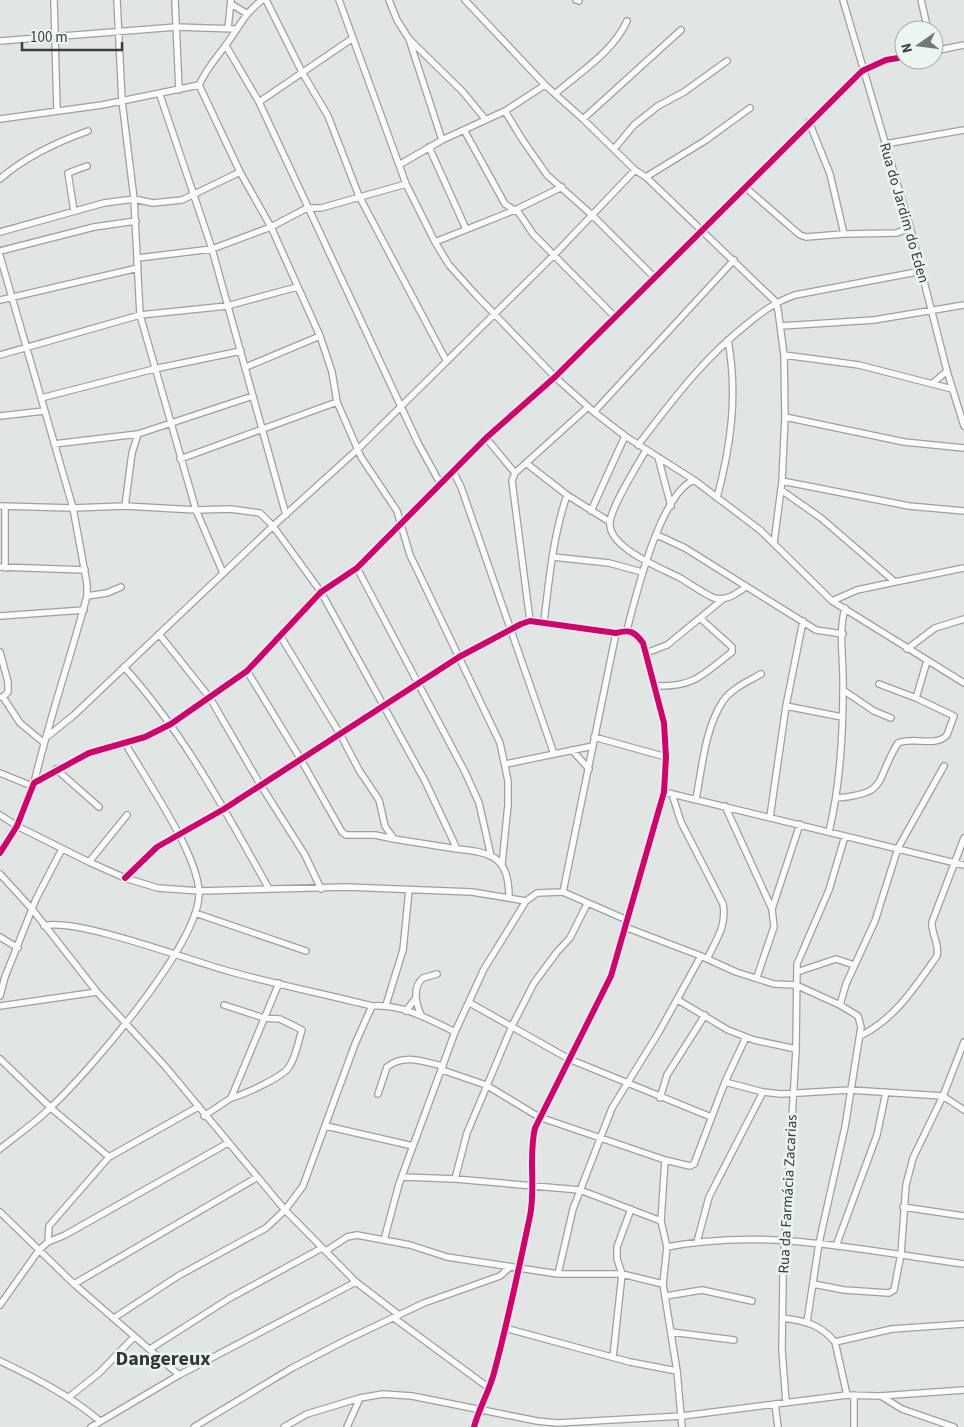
<svg xmlns="http://www.w3.org/2000/svg" width="964" height="1427" viewBox="0 0 964 1427" font-family="'Source Sans 3',sans-serif">
	<style>
		.lines { fill: none; stroke-linecap: round; stroke-linejoin: round }
		.street-casing { stroke: #9ca09f; stroke-width: 8 }
		.street { stroke: #fafbfb; stroke-width: 5.5 }
		.cycleway-casing { stroke: #ecf6f1; stroke-width: 9 }
		.cycleway { stroke: #d6006c; stroke-width: 6 }
		.labels { text-anchor: middle; dominant-baseline: central; stroke-width: 5; stroke-linejoin: round; paint-order: stroke }
		.street-label { font-size: 15px; fill: #393d3b; stroke: #ecf6f1 }
		.district-label { font-size: 20px; font-weight: bold; fill: #323a36; stroke: #ecf6f1 }
	</style>
	<rect width="100%" height="100%" fill="#e1e6e4"/>
	<g class="lines">
		<!-- street casing -->
		<g class="street-casing">
			<path id="street" d="M54,0L57,110
				M117,0L122,101L134,199L140,315L196,510L223,573
				M175,0L179,90
				M266,0L302,72L328,116L359,196L446,360
				M339,0L406,184L435,242L449,265L476,295L555,377L594,412L625,436L694,480L760,530L832,601L964,683
				M389,0L397,20L409,39L442,140
				M465,0L545,85L583,119L635,170L646,177L776,302L778,310L784,355L785,417L782,481L774,543
				M576,0L579,1
				M843,0L910,227L947,371L964,426
				M921,0L928,30
				M231,4L246,13
				M228,28L231,0
				M410,40L463,92L486,120
				M0,41L176,27L236,29
				M226,46L259,102L418,443L440,483
				M934,51L964,45
				M199,85L240,172L271,227L320,336L332,372L337,402L361,457L397,511L410,555L500,743L508,781V805L502,864
				M555,94C580,72 613,52 627,21
				M160,95L212,249L286,515
				M259,102L353,38
				M505,111L522,139L547,175L592,215L654,277
				M0,119L102,105L199,85C207,68 215,60 225,46C240,27 242,16 262,0
				M583,119L681,30
				M464,130L505,204L519,213L533,234L615,317
				M885,144L964,130
				M429,147L466,229
				M614,149L634,125L658,106L684,92L727,61
				M399,165L442,140L505,111L545,85
				M646,177L706,140L750,108
				M0,179C25,157 57,142 88,131
				M745,187L800,235L806,237L844,234L830,174L809,122
				M74,211L68,173L87,166
				M0,232L104,203L134,199L153,203L182,200L240,172
				M844,234L897,233L910,227
				M435,242L515,210L562,187
				M0,251L94,227L136,221
				M0,256L73,508L87,584V596C70,659 49,720 34,783
				M138,258L212,249L271,227L307,208H321L406,184
				M0,300L138,268
				M781,326L874,320L964,305
				M0,355L140,315L227,306L297,287
				M784,355L859,365L952,389
				M246,367L320,336
				M933,383L947,371
				M41,398L154,369L241,351
				M594,412L734,260
				M0,416L44,411
				M785,417L904,442L964,448
				M486,438L515,473L512,481L530,621
				M54,444L138,434L253,396
				M638,445C672,401 702,360 746,325C762,312 775,302 795,295L922,271
				M646,450C637,466 612,505 610,522C607,548 664,569 682,579C693,586 703,593 714,598C727,601 736,594 746,587
				M658,457L671,506
				M180,459L337,402
				M526,463L567,495L610,522
				M453,471L461,487L554,754
				M515,473L588,407
				M782,481L909,506L964,511
				M781,490L821,518L895,582L857,590L832,601
				M717,498C731,445 738,395 728,340
				M0,506L73,508L125,506L196,510L231,509L260,513L273,526L321,592L425,781L457,849C493,852 509,858 509,897
				M125,506L132,453L138,434
				M591,511L625,436
				M657,535L685,548L816,630L843,634
				M553,557L609,563L642,572
				M0,567L85,570
				M5,568V507
				M357,568L465,772L479,803L491,856
				M895,582L964,568
				M87,596L107,593L121,587
				M0,616L84,610
				M544,622C549,580 553,536 567,495
				M627,630C636,595 660,494 694,480
				M159,634L210,698L260,784L305,855L321,889
				M907,649L935,628L964,619
				M0,652L8,682V692L3,697
				M646,653L667,645L723,599
				M124,667C184,733 226,812 269,889
				M247,671L300,758L342,832L346,835H375L394,839L385,826L379,800L359,770L340,734L281,637
				M879,684L916,698
				M656,686C695,687 702,675 732,652V647L700,618
				M843,690L874,711L891,718
				M0,697H3L20,723L43,742
				M786,706L842,717
				M48,736L74,715L273,526L358,449L554,255L635,170
				M594,737L666,757
				M572,750L589,769
				M506,764L593,746
				M56,769L99,807
				M0,773L32,786
				M664,792L964,865
				M672,794L681,822L723,904C727,926 716,940 707,959
				M837,798C890,793 874,781 898,743C913,736 935,748 947,735L954,716L916,698L927,661
				M696,799C702,768 705,728 723,701C732,688 749,681 761,674
				M725,806L772,909
				M0,815L17,826L89,862L125,878L158,888L199,891L346,887L472,892L526,901L537,893L563,892L627,920
				M770,817L786,706L803,621
				M829,832C840,786 843,736 843,688C844,663 838,633 845,608
				M394,839L457,849
				M0,853L17,826L34,783L89,753L145,737L171,724L247,671L321,592L357,568L486,438L555,377L862,71L886,60L904,57
				M89,862L127,815
				M0,874L32,909L97,992L164,1065L285,1210L356,1282L399,1315
				M125,878L157,847L224,809L459,657L521,624L530,621L616,633C630,629 635,632 643,643L664,723L666,757L664,792L611,976L535,1128C528,1157 536,1187 530,1216C519,1268 508,1321 494,1373C489,1392 479,1408 474,1427
				M563,892L616,633
				M195,913L306,951
				M44,926C75,917 191,961 228,971C275,984 324,994 372,1006C402,1004 429,1019 455,1032
				M625,927L701,956L736,972L774,984L796,985L840,1005
				M0,937L18,948
				M797,972L836,959L854,965
				M757,977L774,927L772,909L800,824
				M0,996L5,977L36,899L62,849
				M678,1000L728,1030L754,1040L796,1049
				M470,1003L569,1059L711,1117
				M224,1005L264,1018L280,1019L302,1030C298,1042 296,1057 289,1067C283,1077 243,1095 231,1098
				M386,1005L403,950L409,890
				M0,1006L97,992
				M406,1011L415,999
				M421,1015C416,1004 412,987 423,978L437,974
				M860,1036C895,1019 915,987 937,956C940,944 931,934 932,922L964,838
				M0,1059L51,1108L109,1157
				M442,1070L486,1085L539,1117L665,1160L661,1221L667,1247L663,1284L677,1371L682,1427
				M725,1082L763,1092L781,1094L850,1090L943,1096L964,1110
				M378,1094L387,1067C404,1053 424,1062 443,1066
				M660,1098L667,1075L705,1015
				M204,1116L231,1098L279,983
				M326,1126L413,1146
				M0,1149C17,1135 35,1123 50,1108C88,1073 201,942 199,892C198,854 145,778 125,743
				M665,1160L690,1166L694,1164L725,1082L746,1037
				M403,1177L455,1179L580,1190L661,1221
				M455,1179L467,1133L512,1026L534,983L557,952L570,938L587,904
				M903,1207L964,1216
				M0,1212L74,1284L179,1375
				M384,1240L399,1184L455,1032L484,969L526,901
				M48,1242L65,1235L228,1143
				M697,1242L709,1197L763,1092
				M836,1246L877,1135L886,1092
				M667,1247C766,1227 866,1251 964,1264
				M326,1251L347,1237L357,1235L410,1245L447,1257L558,1274H622L663,1284
				M558,1274L573,1209L612,1108L659,1032L701,956
				M74,1284L256,1178
				M813,1284L844,1290L889,1293L894,1290L901,1254L906,1185L913,1158L943,1096L964,1042
				M666,1296L702,1290L752,1301
				M0,1305L39,1250L48,1242L49,1226L109,1157L198,1107
				M114,1318L178,1276L266,1228L285,1210L303,1186L355,1044L372,1006
				M394,1318L489,1388
				M783,1318C805,1321 820,1324 835,1342L892,1329L964,1324
				M807,1322L819,1243L845,1127L861,1027L858,1016L840,1005L846,984L875,921L898,848L944,766
				M505,1328L630,1362L677,1371
				M671,1332L734,1340
				M835,1342L847,1395
				M150,1349L230,1298L322,1248
				M613,1357L622,1274L617,1259V1247L631,1209
				M0,1361C36,1378 70,1396 100,1421
				M881,1396L902,1409L954,1427
				M69,1397L99,1373L134,1337
				M786,1402L782,1350L783,1275L796,1049L797,964L829,890L845,836
				M775,1404L778,1427
				M91,1427L179,1375L356,1282
				M194,1427L292,1368L346,1340L424,1303L500,1276L510,1267
				M284,1427L307,1414L360,1398L383,1394L412,1396L537,1421L557,1423L682,1416L847,1395L880,1396L964,1390
				M347,1427L360,1398
				M854,1427V1395"/>
		</g>
		<!-- street -->
		<use href="#street" class="street"/>
		<!-- cycleway casing -->
		<g class="cycleway-casing">
			<path id="cycleway" d="M0,853L17,826L34,783L89,753L145,737L171,724L247,671L321,592L357,568L486,438L555,377L862,71L886,60L904,57
				M125,878L157,847L224,809L459,657L521,624L530,621L616,633C630,629 635,632 643,643L664,723L666,757L664,792L611,976L535,1128C528,1157 536,1187 530,1216C519,1268 508,1321 494,1373C489,1392 479,1408 474,1427"/>
		</g>
		<!-- cycleway -->
		<use href="#cycleway" class="cycleway"/>
	</g>
	<g class="labels">
		<!-- street labels -->
		<g class="street-label">
			<text transform="translate(904 213) rotate(74)">Rua do Jardim do Eden</text>
			<text transform="translate(788 1194) rotate(-87)">Rua da Farmácia Zacarias</text>
		</g>
		<!-- district labels -->
		<g class="district-label">
			<text x="163" y="1359">Dangereux</text>
		</g>
	</g>
	<!-- north arrow -->
	<g transform="translate(919 45) rotate(256)"><circle r="24" fill="#ecf6f1" stroke="#a4aca8"/>
	<path d="M0-4L9 19L0 12L-9 19Z" fill="#747876"/>
	<text y="-8" font-size="14" font-weight="bold" text-anchor="middle" fill="#393d3b">N</text>
	</g>
	<!-- scale -->
	<path d="M22 42v8h100v-8" fill="none" stroke="#393d3b" stroke-width="2.5"/>
	<text x="30" y="42" font-size="15" fill="#393d3b" stroke="#ecf6f1" stroke-width="4" paint-order="stroke">100 m</text>
</svg>
